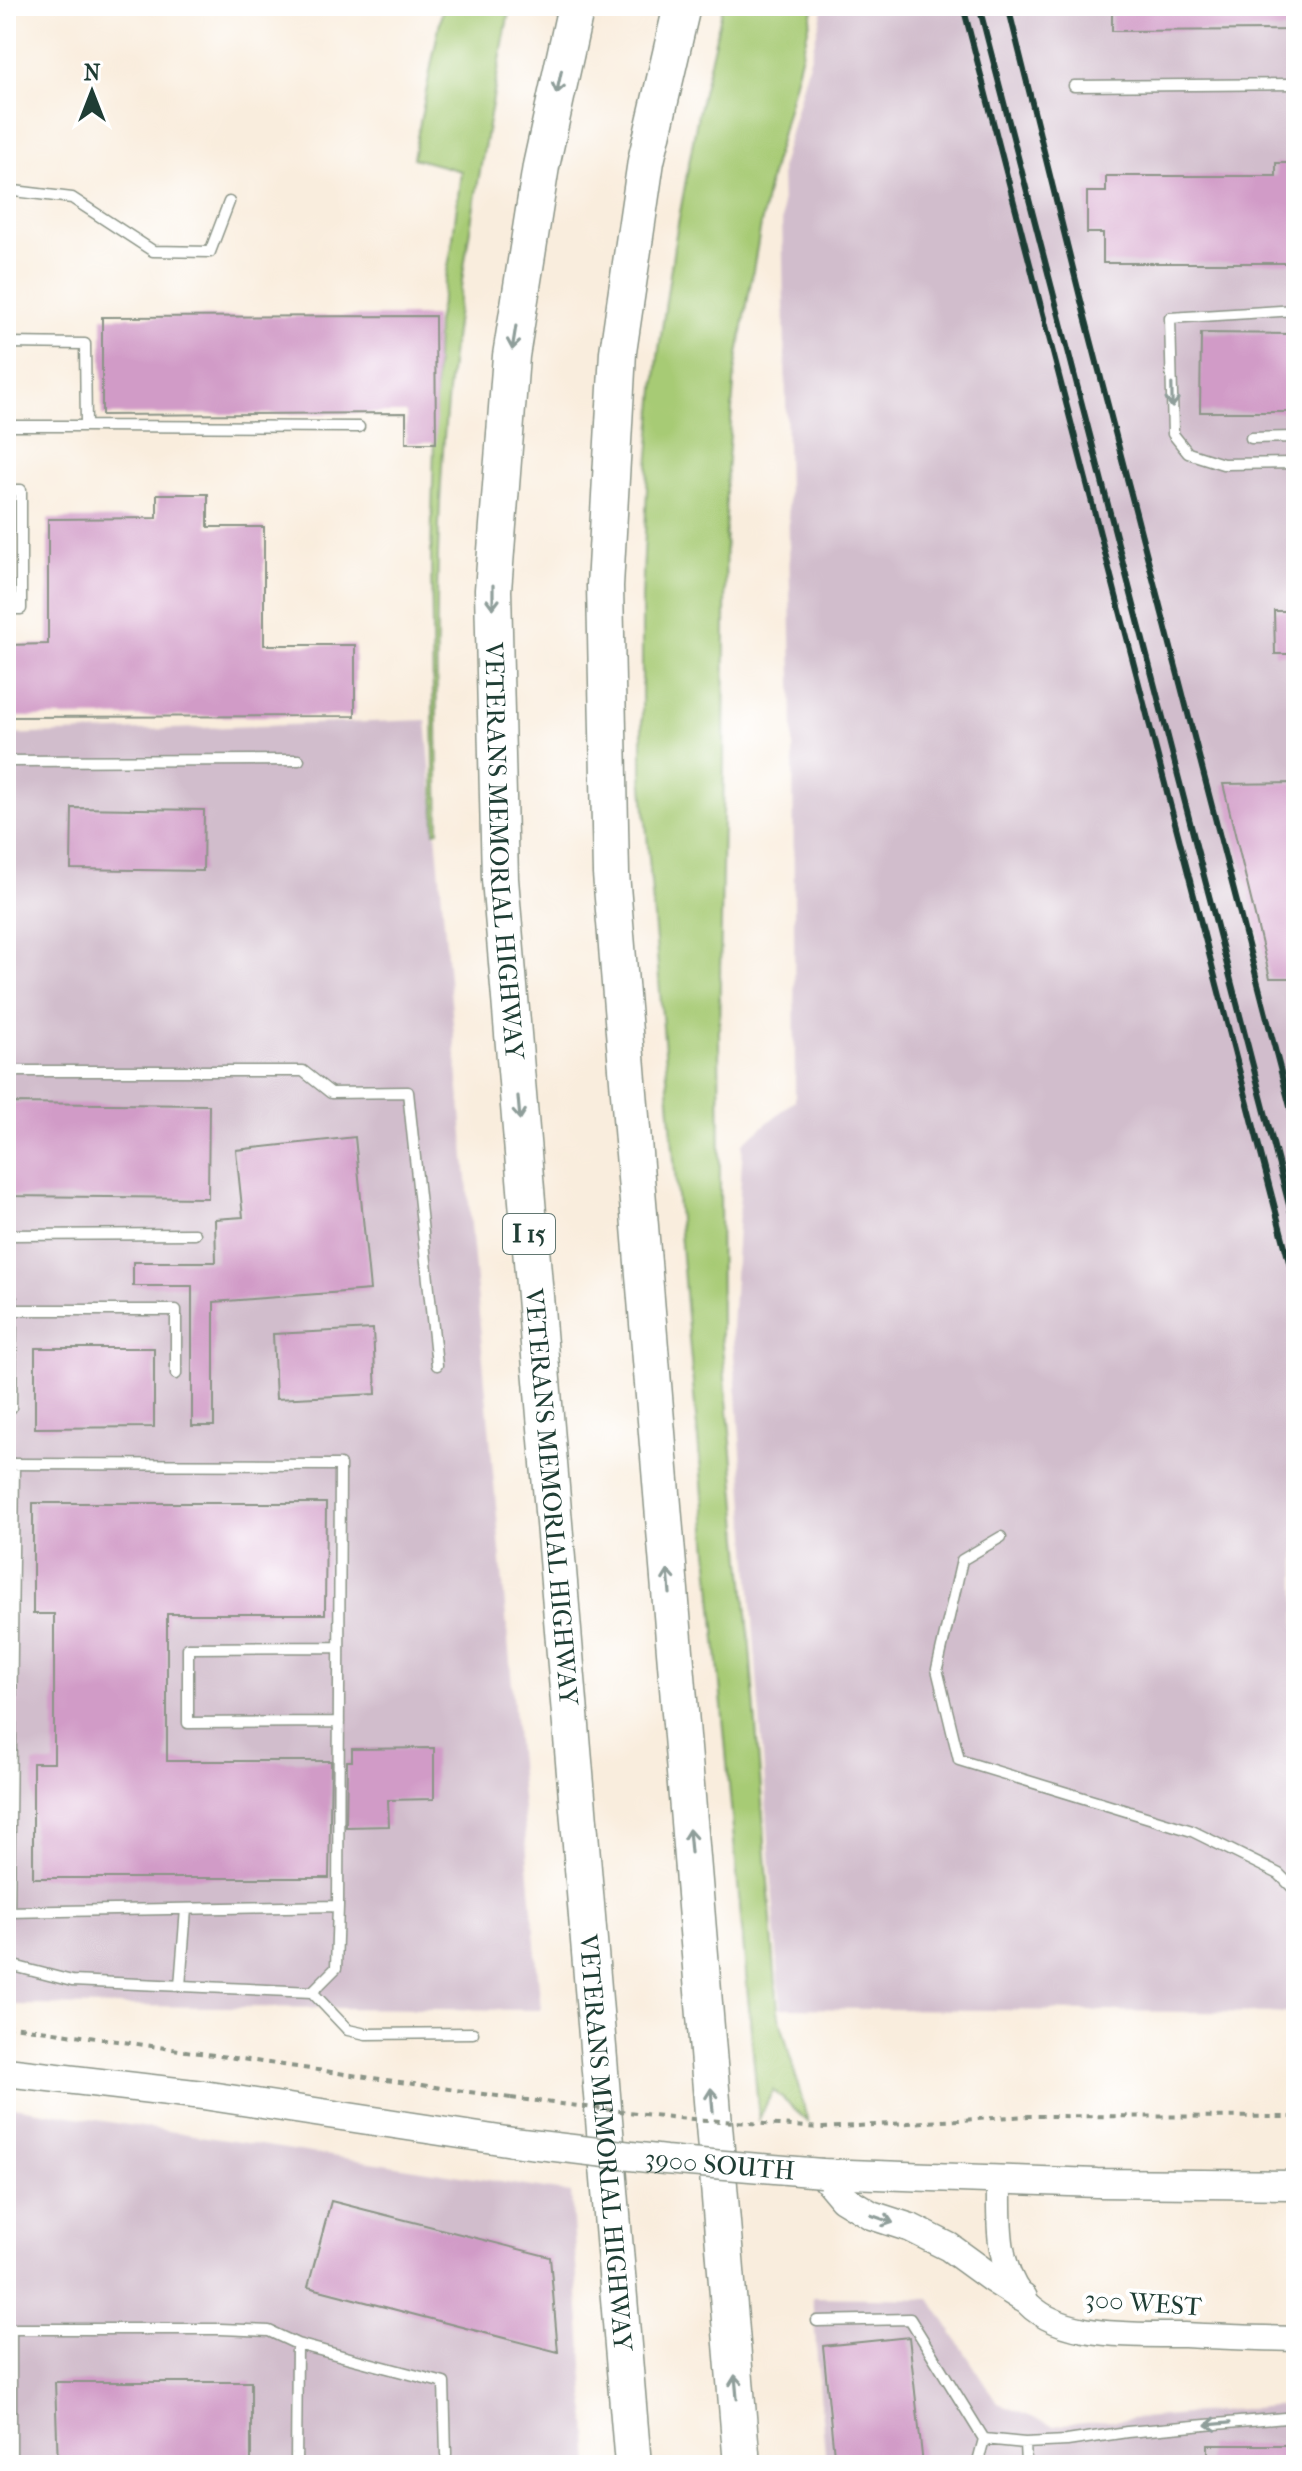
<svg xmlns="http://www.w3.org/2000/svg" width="1302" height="2471" viewBox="0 0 1302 2471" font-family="'IM FELL French Canon',serif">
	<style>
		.industrial { fill: #d1bdcc }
		.green { fill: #a7cb74; stroke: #638454; stroke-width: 2 }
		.building { fill: #d19bc7 }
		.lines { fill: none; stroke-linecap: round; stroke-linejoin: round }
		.service-casing { stroke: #8c9588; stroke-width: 13 }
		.tertiary-casing { stroke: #8c9588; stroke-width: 27 }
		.secondary-casing { stroke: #8c9588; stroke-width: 31 }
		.motorway-casing { stroke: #8c9588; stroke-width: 39 }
		.path { stroke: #8c9588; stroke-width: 4; stroke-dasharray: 6 6; stroke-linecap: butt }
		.service { stroke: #fff; stroke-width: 10 }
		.tertiary { stroke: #fff; stroke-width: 24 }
		.secondary { stroke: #fff; stroke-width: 28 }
		.motorway { stroke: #fff; stroke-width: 36 }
		.rail { stroke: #1f3d34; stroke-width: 6 }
		.secondary-bridge-casing { stroke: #8c9588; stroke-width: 31; stroke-linecap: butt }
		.path-bridge { stroke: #8c9588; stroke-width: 4; stroke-dasharray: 6 6; stroke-linecap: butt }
		.secondary-bridge { stroke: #fff; stroke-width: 28 }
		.oneway { stroke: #8f9e9a }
		.labels { text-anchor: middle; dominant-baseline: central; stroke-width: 8; stroke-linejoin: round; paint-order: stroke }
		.shield { fill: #fff; stroke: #627771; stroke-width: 2 }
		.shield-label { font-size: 24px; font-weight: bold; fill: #1f3d34 }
		.street-label { font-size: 26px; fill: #1f3d34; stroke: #fff }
	</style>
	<rect width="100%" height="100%" fill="#fff"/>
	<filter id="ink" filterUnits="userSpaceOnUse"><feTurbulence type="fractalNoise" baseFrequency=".0125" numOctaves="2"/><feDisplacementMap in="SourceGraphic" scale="16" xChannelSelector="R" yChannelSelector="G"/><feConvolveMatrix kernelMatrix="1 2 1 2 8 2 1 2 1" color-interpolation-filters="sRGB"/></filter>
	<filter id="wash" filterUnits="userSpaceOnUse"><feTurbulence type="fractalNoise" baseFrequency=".006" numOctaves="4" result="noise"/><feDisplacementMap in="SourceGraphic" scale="32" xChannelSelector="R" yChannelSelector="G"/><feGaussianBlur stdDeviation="1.8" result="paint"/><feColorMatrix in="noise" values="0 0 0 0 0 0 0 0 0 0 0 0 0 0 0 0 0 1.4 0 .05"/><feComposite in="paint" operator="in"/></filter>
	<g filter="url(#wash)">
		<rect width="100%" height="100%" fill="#f9eddd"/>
		<!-- industrial -->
		<path class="industrial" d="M824,6H1296V2013L781,2008L732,1327L743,1143L795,1100L793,730L781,167Z
			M426,720L541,2010L6,2005V735Z
			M6,2106L571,2193L590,2465H6Z
			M812,2297L930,2299L998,2403L1053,2426L1296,2404V2465H826Z"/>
		<!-- green -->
		<path class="green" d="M443,6H510C484,149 455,292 444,437C434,569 436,699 439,831L435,832L431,558L437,323L452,246L461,171L413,158Z
			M723,6H814L767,191L735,372L726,484L724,760L719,1033L721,1335L749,1635L778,2011L808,2122L773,2090L759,2119L687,1317L642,774V598L648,467L658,356L675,240L698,114Z"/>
		<g id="blocks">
			<!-- building -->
			<path class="building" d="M1112,6H1296V30L1112,31Z
				M1276,163H1296V263H1103V233H1087V192H1106V176H1276Z
				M435,316L436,443H406V413L102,415V317Z
				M1201,333L1296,334V412H1200Z
				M157,494H208V527H264V645H355V716L6,717V645L48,644V519L157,518Z
				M1274,611H1296V654H1275Z
				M1296,783V978H1270L1223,784Z
				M72,808L204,810L203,871L71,869Z
				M6,1103L209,1105L208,1198L6,1196Z
				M355,1137L370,1290L214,1302V1426H192V1286H133V1262H216L215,1219L243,1217L236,1150Z
				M373,1329L376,1394L276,1399L273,1334Z
				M35,1348H154V1427L35,1428Z
				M33,1503H326L325,1614H167V1761H331L329,1878H33V1763H54V1614H33Z
				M434,1748V1799L388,1800L389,1826L346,1827L347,1761H352V1749Z
				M331,2201L550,2257L558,2352L308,2287Z
				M909,2337L923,2465H835L823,2346Z
				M55,2382H251V2465H58Z
				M1208,2445H1296V2465H1208Z"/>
		</g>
	</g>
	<g filter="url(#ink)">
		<use href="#blocks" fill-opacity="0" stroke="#8c9588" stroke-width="2"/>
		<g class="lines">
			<!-- service casing -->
			<g class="service-casing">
				<path id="service" d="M1074,86L1296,84
					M6,190L72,198L153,251L210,252L229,202
					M1296,310L1170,318L1173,434L1188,453L1223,464L1296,463
					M6,343L85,344L86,426H6
					M86,426L359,427
					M1251,438L1296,437
					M6,490H21V609H6
					M6,761L299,760
					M6,1071H303L331,1093L408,1092L437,1365
					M6,1235L195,1234
					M6,1299H12L11,1408H6
					M12,1310H176V1374
					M6,1464L340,1465L338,1906L6,1912
					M1001,1537L962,1560L937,1669L959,1760L1192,1831L1279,1874L1296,1891
					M339,1722L188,1723V1648L339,1647
					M9,1912L14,1464
					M6,1964L72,1981L312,1992L336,1968L338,1906
					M180,1986L186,1909
					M312,1992L348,2030L366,2034L473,2033
					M817,2321L910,2319L984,2439L1025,2443L1067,2441L1127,2432L1296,2417
					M6,2329H220L269,2331L297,2344L296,2465
					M11,2329V2465
					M297,2344L444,2383L446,2454
					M1025,2443L1026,2465
					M977,2465L984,2439"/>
			</g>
			<!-- tertiary casing -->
			<g class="tertiary-casing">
				<path id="tertiary" d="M999,2179C999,2219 996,2264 1022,2297C1056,2341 1136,2334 1185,2335C1222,2337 1259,2338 1296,2339"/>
			</g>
			<!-- secondary casing -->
			<g class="secondary-casing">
				<path id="secondary" d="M6,2072L203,2095L513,2142
					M822,2173L1097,2183L1296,2185
					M822,2173L843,2198L871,2215L911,2228L949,2247L993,2279L1023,2298"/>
			</g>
			<!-- motorway casing -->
			<g class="motorway-casing">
				<g id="motorway">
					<path id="s1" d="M576,6L541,166L511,356L493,590L500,879L633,2465"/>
					<path d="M682,6L646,161L618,352L605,586L611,874L742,2465"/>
				</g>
			</g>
			<!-- path -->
			<path class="path" d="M6,2025L511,2098
				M822,2128L1029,2116L1296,2117"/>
			<!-- service -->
			<use href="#service" class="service"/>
			<!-- tertiary -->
			<use href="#tertiary" class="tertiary"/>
			<!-- secondary -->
			<use href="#secondary" class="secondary"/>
			<!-- motorway -->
			<use href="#motorway" class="motorway"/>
			<!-- rail -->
			<path class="rail" d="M963,6L1296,1289
				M979,6L1296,1232
				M1008,6L1083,309L1296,1130"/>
			<!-- secondary-bridge casing -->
			<g class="secondary-bridge-casing">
				<g id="secondary-bridge">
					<path id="s2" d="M513,2142L665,2160L822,2173"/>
				</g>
			</g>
			<!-- path-bridge -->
			<path class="path-bridge" d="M511,2098L678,2118L822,2128"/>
			<!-- secondary-bridge -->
			<use href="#secondary-bridge" class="secondary-bridge"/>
		</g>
		<!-- one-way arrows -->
		<defs><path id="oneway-shaft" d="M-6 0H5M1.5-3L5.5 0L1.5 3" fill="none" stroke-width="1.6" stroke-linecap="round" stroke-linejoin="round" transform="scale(2)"/></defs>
		<g class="oneway">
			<use href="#oneway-shaft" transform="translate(559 82) rotate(102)"/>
			<use href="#oneway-shaft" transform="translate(514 338) rotate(99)"/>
			<use href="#oneway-shaft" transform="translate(1172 396) rotate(89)"/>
			<use href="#oneway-shaft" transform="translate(493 597) rotate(90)"/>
			<use href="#oneway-shaft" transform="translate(519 1108) rotate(85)"/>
			<use href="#oneway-shaft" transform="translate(669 1582) rotate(-95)"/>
			<use href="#oneway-shaft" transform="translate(690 1841) rotate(-95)"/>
			<use href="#oneway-shaft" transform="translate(712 2100) rotate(-95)"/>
			<use href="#oneway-shaft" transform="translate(882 2219) rotate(19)"/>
			<use href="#oneway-shaft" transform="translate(736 2387) rotate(-95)"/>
			<use href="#oneway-shaft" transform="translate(1218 2424) rotate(175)"/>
		</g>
	</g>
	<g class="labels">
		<!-- shield labels -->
		<rect class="shield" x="503" y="1214" width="52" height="40" rx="6"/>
		<g class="shield-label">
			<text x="529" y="1234">I 15</text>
		</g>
		<!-- street labels -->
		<g class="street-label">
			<text stroke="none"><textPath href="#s1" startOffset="852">VETERANS MEMORIAL HIGHWAY</textPath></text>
			<text stroke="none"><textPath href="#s1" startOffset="1500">VETERANS MEMORIAL HIGHWAY</textPath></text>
			<text stroke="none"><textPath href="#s1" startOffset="2148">VETERANS MEMORIAL HIGHWAY</textPath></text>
			<text stroke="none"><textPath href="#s2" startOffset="208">3900 SOUTH</textPath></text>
			<text transform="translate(1143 2303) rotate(4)">300 WEST</text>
		</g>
	</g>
	<!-- margin -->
	<rect width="1302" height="2471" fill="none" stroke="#fff" stroke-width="32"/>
	<!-- north arrow -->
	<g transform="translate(92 92)" stroke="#ffffff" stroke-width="6" paint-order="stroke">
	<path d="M0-6L14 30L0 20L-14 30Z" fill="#1f3d34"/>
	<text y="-12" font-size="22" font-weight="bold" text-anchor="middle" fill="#1f3d34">N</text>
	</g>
</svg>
